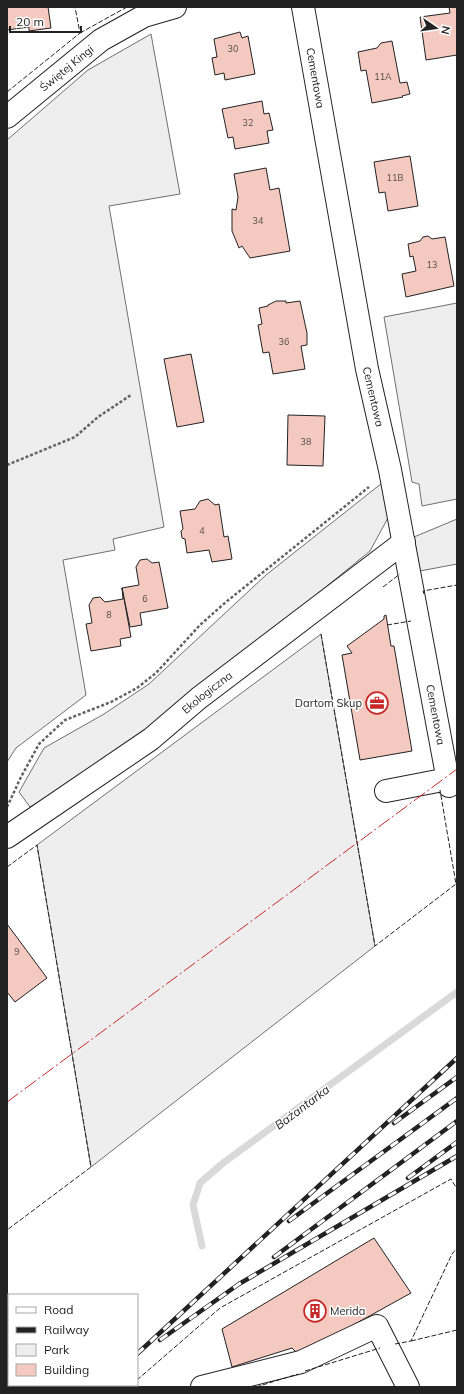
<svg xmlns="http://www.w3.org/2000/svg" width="464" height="1394" viewBox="0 0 464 1394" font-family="Mulish,sans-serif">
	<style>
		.green { fill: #eee; stroke: #6f6f6f }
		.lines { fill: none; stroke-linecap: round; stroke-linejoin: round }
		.stream { stroke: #d9d9d9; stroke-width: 7 }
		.building { fill: #f3c9c0; stroke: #222 }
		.minor-casing { stroke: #222; stroke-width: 24 }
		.path { stroke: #646464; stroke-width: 2.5; stroke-dasharray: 3 2; stroke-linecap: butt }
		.minor { stroke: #fff; stroke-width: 22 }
		.rail-casing { stroke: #222; stroke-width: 4.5 }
		.rail { stroke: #fff; stroke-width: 3; stroke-dasharray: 9; stroke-linecap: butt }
		.fence { stroke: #222; stroke-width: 1; stroke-dasharray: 5 2; stroke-linecap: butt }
		.power { stroke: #c62828; stroke-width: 1; stroke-dasharray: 14 3 2 3; stroke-linecap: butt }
		.labels { text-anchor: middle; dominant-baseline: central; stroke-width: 3; stroke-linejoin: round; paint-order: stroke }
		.number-label { font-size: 9px; fill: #564c4a }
		.street-label { font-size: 11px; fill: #222; stroke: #fff }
		.poi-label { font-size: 11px; fill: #222; stroke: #fff; text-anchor: end }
		.water-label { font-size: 12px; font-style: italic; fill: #222; stroke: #fff }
	</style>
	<rect width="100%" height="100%" fill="#fff"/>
	<!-- green -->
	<path class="green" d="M151,34L180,194L109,206L164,527L113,539L115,550L63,560L86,695L16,748L7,762V140L88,70Z
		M457,303V499L422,506L419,484L412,482L384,317Z
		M382,483L389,516L370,551L256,644L112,758L30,807L19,792L44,748L104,714L149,684L266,575Z
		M457,519V564L420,571L414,537Z
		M321,634L375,946L91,1167L37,845Z"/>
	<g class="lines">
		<!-- stream -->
		<path class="stream" d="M202,1246L193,1205L200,1183L223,1163L457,992"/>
	</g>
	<!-- building -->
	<path class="building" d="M7,7H48L51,28L29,31V27L7,30Z
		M449,7H457V55L426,60L420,17L450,13Z
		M240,32L242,38L248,36L255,74L225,80L224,73L215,75L212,58L217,57L214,39Z
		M392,41L400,83L407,82L410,94L402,96L403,97L372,103L366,70L361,71L358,52L377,48L381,43Z
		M262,101L264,114L269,113L273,130L267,131L269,143L235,149L233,137L228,138L222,109Z
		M410,156L418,206L388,211L385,192L379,193L374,162Z
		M266,168L270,190L279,188L290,251L250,258L242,246L239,248L232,231V209L236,210L238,197L234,174Z
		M428,236L432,239L445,237L454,286L406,297L402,274L416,271L413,256L410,257L408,244L420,241L423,237Z
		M276,301H286V303L300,301L307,333V345L301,346L305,369L273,374L269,352L263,353L258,325L262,324L259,308L268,306V305Z
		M191,354L204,422L177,427L164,359Z
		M288,415L325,416L323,466L287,465Z
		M208,499L215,505L219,504L224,537L228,536L232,559L212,562L209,550L187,553L185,539L182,538L181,531L183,529L180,511L195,509L200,501Z
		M147,559L152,563L159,562L168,608L140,613L142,625L130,627L122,588L139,585L136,567L140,560Z
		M122,588L131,637L120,639L121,646L91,651L86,624L92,623L89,605L93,598L100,597L105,602L123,599Z
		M386,615L391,646H394L412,751L360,760L342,655L352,653L347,646L384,619V616Z
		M7,924L47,978L15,1002L7,992Z
		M374,1238L411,1293L299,1355L292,1348L232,1367L222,1329Z"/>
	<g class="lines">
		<!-- minor casing -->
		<g class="minor-casing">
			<g id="minor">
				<path id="s1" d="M303,7L367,369L390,470L449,786"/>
				<path id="s2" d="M7,117L101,40L144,16L175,7"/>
				<path d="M386,791L448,779"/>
				<path id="s3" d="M7,837L151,739L199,698L404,542"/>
				<path d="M202,1387L301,1362L377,1326L408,1387"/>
			</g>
		</g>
		<!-- path -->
		<path class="path" d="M7,465L75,437L98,417L131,395
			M7,807L21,777L39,744L65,720L111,702L137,688L156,673L200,625L226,602L369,487"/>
		<!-- minor -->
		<use href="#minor" class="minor"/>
		<!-- rail casing -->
		<g class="rail-casing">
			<path id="rail" d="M394,1123L457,1077
				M408,1178L457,1142
				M289,1221L457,1098
				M274,1257L457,1121
				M160,1340L239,1284L457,1156
				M137,1354L457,1058
				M94,1387L97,1385"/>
		</g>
		<!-- rail -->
		<use href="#rail" class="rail"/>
		<!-- fence -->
		<path class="fence" d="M80,33L127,7
			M7,92L80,33L75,7
			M383,587L400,574
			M424,594L423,591L457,585
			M387,625L411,621
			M321,634L375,946L456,884L440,790
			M7,867L37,845L91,1167L7,1230
			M411,1341L457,1330
			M395,1344L411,1341L452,1254L457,1248
			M305,1371L380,1348
			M137,1380L220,1308L451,1179L457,1189
			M129,1387L132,1385
			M256,1387L298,1374"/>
		<!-- power -->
		<path class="power" d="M7,1102L457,769"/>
	</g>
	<!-- icons -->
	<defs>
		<g id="office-ring" transform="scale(1.15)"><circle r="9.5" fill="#fff" stroke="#c62828" stroke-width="1.5"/><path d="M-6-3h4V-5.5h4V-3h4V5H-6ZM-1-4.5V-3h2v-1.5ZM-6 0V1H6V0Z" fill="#c62828"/></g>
		<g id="building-ring" transform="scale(1.15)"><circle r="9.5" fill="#fff" stroke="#c62828" stroke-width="1.5"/><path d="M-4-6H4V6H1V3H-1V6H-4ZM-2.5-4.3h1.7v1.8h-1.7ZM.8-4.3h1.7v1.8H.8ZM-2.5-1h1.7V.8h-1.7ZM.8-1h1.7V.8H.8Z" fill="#c62828"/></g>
	</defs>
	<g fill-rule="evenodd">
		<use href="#office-ring" x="377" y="703"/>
		<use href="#building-ring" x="315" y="1311"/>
	</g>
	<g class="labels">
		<!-- number labels -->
		<g class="number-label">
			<text x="233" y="48">30</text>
			<text x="383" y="76">11A</text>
			<text x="248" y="122">32</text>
			<text x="395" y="177">11B</text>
			<text x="258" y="220">34</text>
			<text x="432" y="264">13</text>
			<text x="284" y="341">36</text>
			<text x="306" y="441">38</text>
			<text x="202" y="530">4</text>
			<text x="145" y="598">6</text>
			<text x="109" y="614">8</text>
			<text x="17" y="951">9</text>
		</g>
		<!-- street labels -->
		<g class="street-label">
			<text stroke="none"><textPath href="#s2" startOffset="77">Świętej Kingi</textPath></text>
			<text stroke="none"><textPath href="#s1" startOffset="72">Cementowa</textPath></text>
			<text stroke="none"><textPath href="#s1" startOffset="396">Cementowa</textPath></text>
			<text stroke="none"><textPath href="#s3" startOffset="247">Ekologiczna</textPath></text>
			<text stroke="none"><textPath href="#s1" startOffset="720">Cementowa</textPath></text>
		</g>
		<!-- poi labels -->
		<g class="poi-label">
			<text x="362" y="703">Dartom Skup</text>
			<text x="330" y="1311" text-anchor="start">Merida</text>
		</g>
		<!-- water labels -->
		<g class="water-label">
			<text transform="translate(302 1107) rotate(-37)">Bażantarka</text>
		</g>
	</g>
	<!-- border -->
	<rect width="464" height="1394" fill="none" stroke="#222222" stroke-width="16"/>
	<!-- legend -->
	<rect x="8" y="1294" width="130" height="92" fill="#ffffff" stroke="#a7a7a7"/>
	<rect x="16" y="1307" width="20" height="6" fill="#ffffff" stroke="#a7a7a7"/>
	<text x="44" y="1314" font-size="12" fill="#222222">Road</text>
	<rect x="16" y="1327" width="20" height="6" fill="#222222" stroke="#a7a7a7"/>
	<text x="44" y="1334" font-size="12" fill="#222222">Railway</text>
	<rect x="16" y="1344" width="20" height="12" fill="#eeeeee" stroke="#a7a7a7"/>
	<text x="44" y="1354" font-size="12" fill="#222222">Park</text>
	<rect x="16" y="1364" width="20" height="12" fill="#f3c9c0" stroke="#a7a7a7"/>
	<text x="44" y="1374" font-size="12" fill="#222222">Building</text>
	<!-- north arrow -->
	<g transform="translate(436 28) rotate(103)" stroke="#ffffff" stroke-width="3" paint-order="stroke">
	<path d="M0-3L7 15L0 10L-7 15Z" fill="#222222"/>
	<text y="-6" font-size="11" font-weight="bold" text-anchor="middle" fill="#222222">N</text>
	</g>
	<!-- scale -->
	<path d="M10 26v6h71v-6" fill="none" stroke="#222222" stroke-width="2"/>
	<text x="16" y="26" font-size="12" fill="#222222" stroke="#ffffff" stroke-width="3" paint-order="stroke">20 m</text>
</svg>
